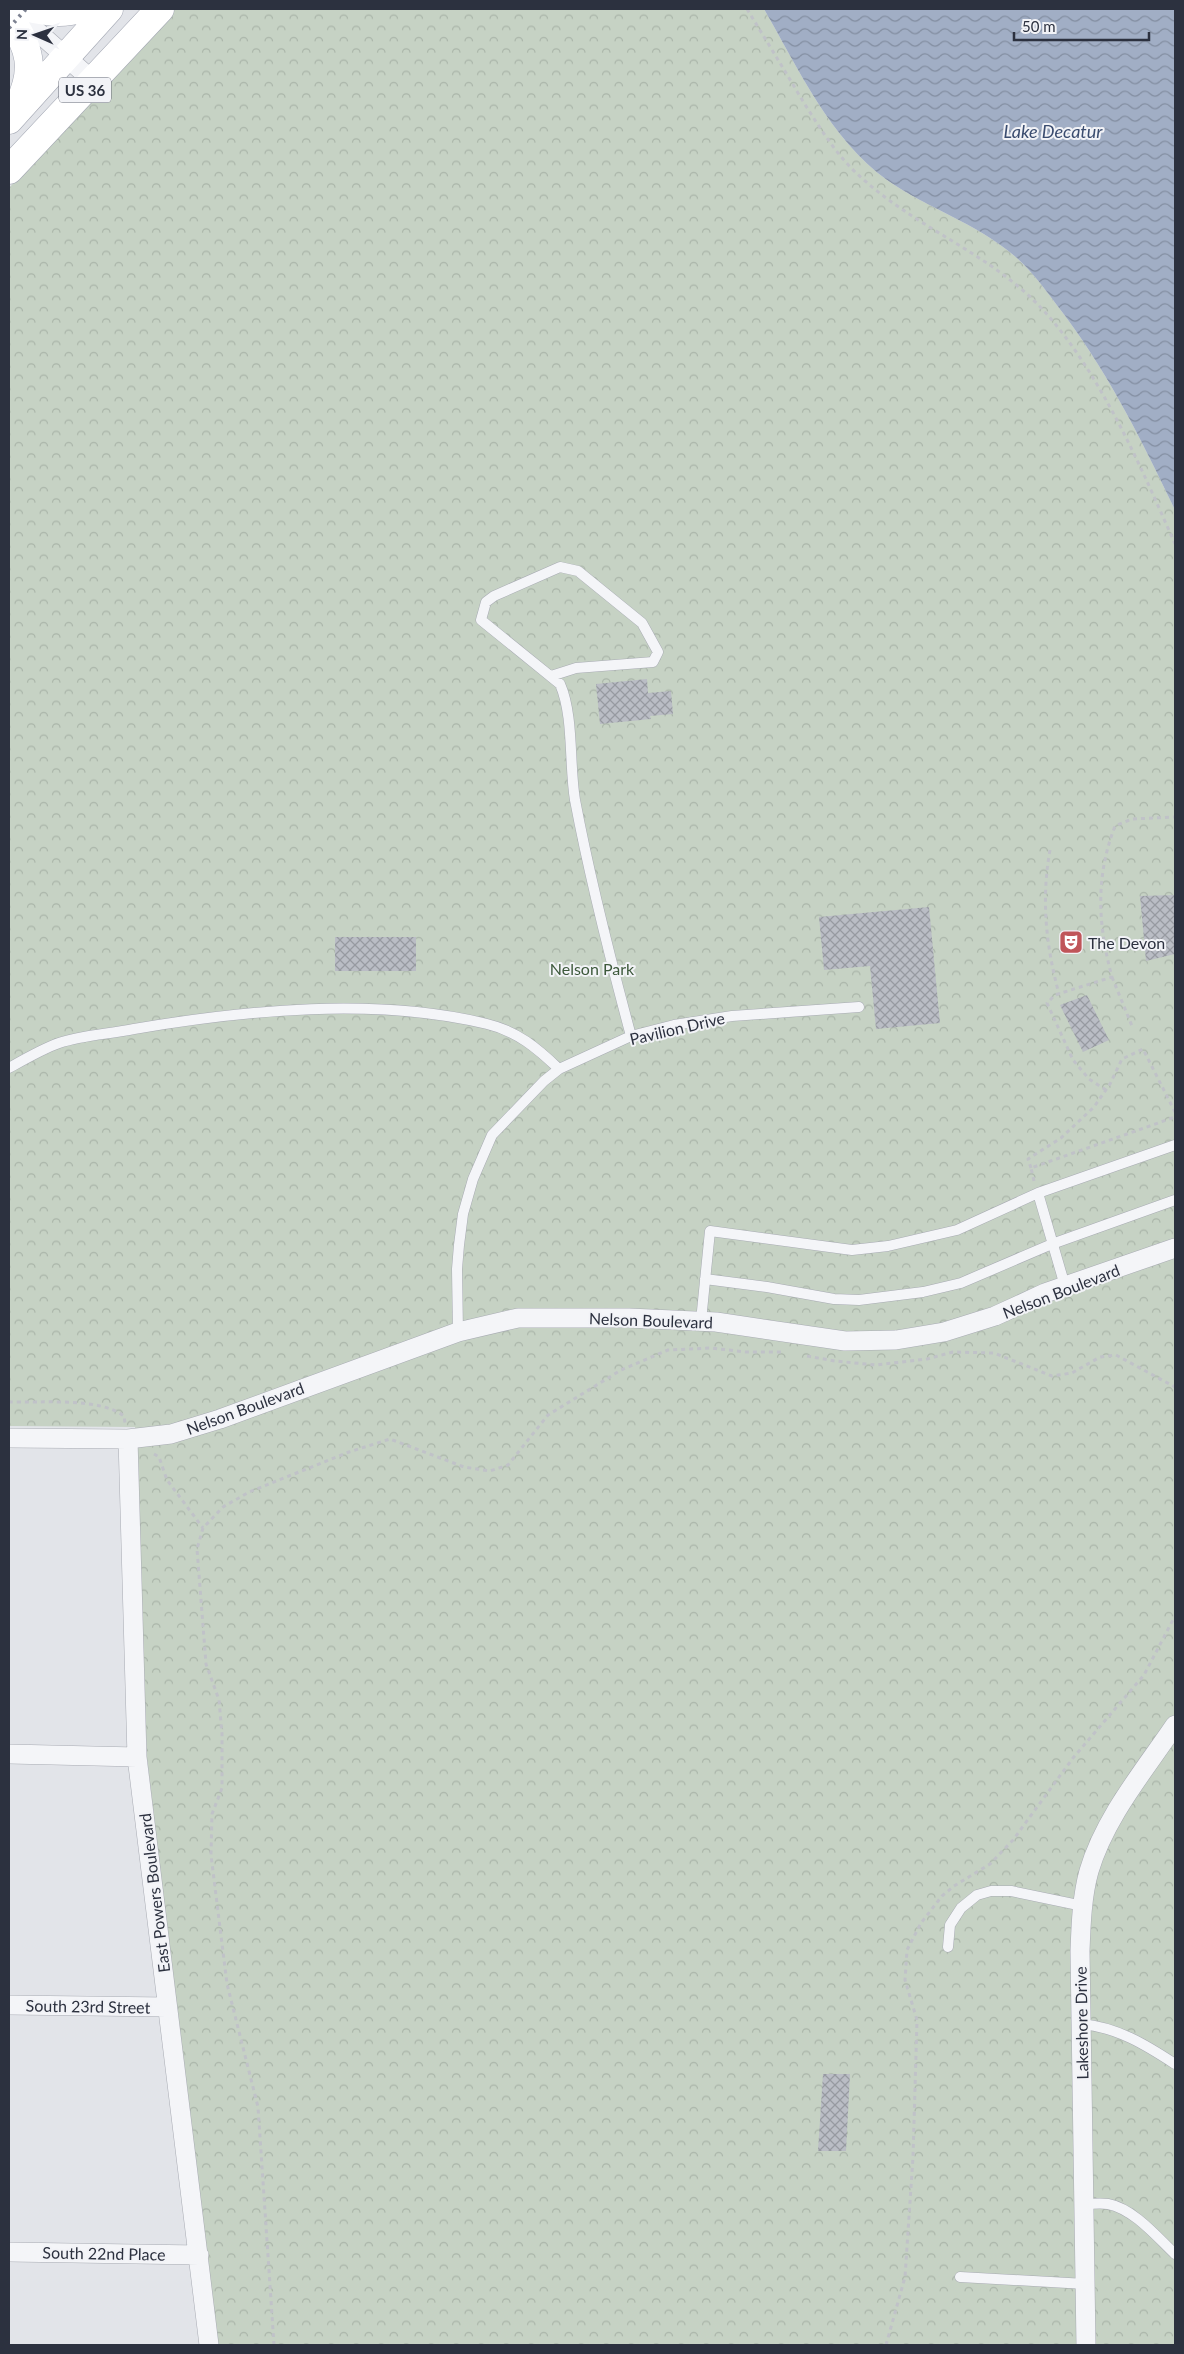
<svg xmlns="http://www.w3.org/2000/svg" width="1184" height="2354" viewBox="0 0 1184 2354" font-family="Lato,sans-serif">
	<style>
		.forest { fill: url(#forest-crowns) }
		.water { fill: url(#water-waves) }
		.building { fill: url(#building-cross-hatch) }
		.lines { fill: none; stroke-linecap: round; stroke-linejoin: round }
		.service-casing { stroke: #a8abb3; stroke-width: 11 }
		.minor-casing { stroke: #a8abb3; stroke-width: 20 }
		.primary-casing { stroke: #a3a7b3; stroke-width: 29 }
		.path { stroke: #c0c2c8; stroke-width: 3; stroke-dasharray: 4 4; stroke-linecap: butt }
		.service { stroke: #f4f5f8; stroke-width: 10 }
		.minor { stroke: #f4f5f8; stroke-width: 19 }
		.primary { stroke: #fff; stroke-width: 28 }
		.rail { stroke: #7d8291; stroke-width: 4; stroke-dasharray: 2.5 5; stroke-linecap: butt }
		.labels { text-anchor: middle; dominant-baseline: central; stroke-width: 4; stroke-linejoin: round; paint-order: stroke }
		.shield { fill: #f2f3f7; stroke: #676b76; stroke-width: 1 }
		.shield-label { font-size: 15px; font-weight: bold; fill: #2c313f }
		.poi-label { font-size: 16px; fill: #2c313f; stroke: #f2f3f7; text-anchor: start }
		.park-label { font-size: 16px; fill: #3d593b; stroke: #f2f3f7 }
		.street-label { font-size: 16px; fill: #2c313f; stroke: #f2f3f7 }
		.water-label { font-size: 18px; font-style: italic; fill: #3a4c6f; stroke: #f2f3f7 }
	</style>
	<defs>
		<pattern id="forest-crowns" width="20" height="18" patternUnits="userSpaceOnUse" patternTransform="scale(1.25)"><rect width="20" height="18" fill="#c6d2c4"/><path d="M2 6a3 3 0 1 1 6 0M12 15a3 3 0 1 1 6 0" fill="none" stroke="#aab5a9"/></pattern>
		<pattern id="water-waves" width="16" height="10" patternUnits="userSpaceOnUse" patternTransform="scale(1.25)"><rect width="16" height="10" fill="#a1aec5"/><path d="M0 5q4-4 8 0t8 0" fill="none" stroke="#838ea1"/></pattern>
		<pattern id="building-cross-hatch" width="8" height="8" patternUnits="userSpaceOnUse" patternTransform="scale(1.25)"><rect width="8" height="8" fill="#babdc5"/><path d="M0 0l8 8M0 8l8-8" fill="none" stroke="#979aa1"/></pattern>
	</defs>
	<rect width="100%" height="100%" fill="#e2e4e9"/>
	<!-- forest -->
	<path class="forest" d="M173,9H764C798,68 830,139 887,180C930,210 980,224 1019,260C1033,273 1045,289 1056,304C1106,368 1140,437 1175,510V2345H217L147,1759L135,1427L9,1426V188Z"/>
	<!-- water -->
	<path class="water" d="M764,9H1175V510C1140,437 1106,368 1056,304C1045,289 1033,273 1019,260C980,224 930,210 887,180C830,139 798,68 764,9Z"/>
	<!-- building -->
	<path class="building" d="M647,679L648,693L671,691L673,714L650,716L651,719L600,724L596,684Z
		M1175,895V954L1146,961L1140,896Z
		M929,907L940,1023L876,1029L870,966L824,970L819,917Z
		M335,937H416V971H335Z
		M1087,995L1109,1040L1083,1052L1060,1005Z
		M823,2074H850L846,2151H818Z"/>
	<g class="lines">
		<!-- service casing -->
		<g class="service-casing">
			<path id="service" d="M551,676L576,668L653,662L658,652L642,623L578,571L560,567L494,596L486,602L481,620L560,684C574,716 569,764 575,800C590,879 610,958 631,1036
				M9,1068C25,1059 42,1049 59,1043C82,1035 110,1034 134,1029C245,1010 376,997 487,1024C517,1031 537,1048 559,1069
				M1038,1193L1065,1286
				M705,1279L767,1287L834,1299L859,1300L923,1292L961,1283L1052,1244L1175,1200
				M701,1321L710,1231L852,1250L888,1246L957,1230L1038,1193L1175,1145
				M458,1332L457,1269L459,1245L463,1214L473,1179L492,1135L544,1081L559,1069L631,1036L674,1025L732,1016L859,1007
				M948,1947L950,1925L961,1908L977,1895L991,1891H1011L1083,1906
				M1081,2024C1117,2027 1146,2045 1175,2064
				M1084,2204C1092,2204 1101,2203 1108,2204C1134,2209 1157,2237 1175,2254
				M960,2277L1086,2284"/>
		</g>
		<!-- minor casing -->
		<g class="minor-casing">
			<path id="minor" d="M12,9L93,81
				M9,1438L128,1439L171,1434L220,1419L458,1332L518,1318H629L716,1322L845,1341L896,1340L944,1332L995,1316L1045,1293L1175,1248
				M128,1439L137,1757L209,2345
				M9,1754L137,1757
				M9,2005L167,2007
				M9,2252L199,2255
				M1086,2345L1080,1951C1081,1924 1082,1896 1089,1871C1105,1817 1144,1771 1175,1725"/>
		</g>
		<!-- primary casing -->
		<g class="primary-casing">
			<path id="primary" d="M34,9C50,12 64,14 79,9
				M9,17C30,47 36,69 19,104
				M9,120L109,9
				M9,170L160,9"/>
		</g>
		<!-- path -->
		<path class="path" d="M747,9C766,40 785,71 804,103C822,131 838,158 864,180C920,230 993,255 1044,311C1101,374 1141,467 1175,544
			M1050,850C1041,900 1046,946 1059,994
			M1112,977L1132,1026
			M1106,1090L1089,1079L1073,1060L1047,1003L1055,995L1112,977C1098,925 1095,878 1115,826L1132,819L1175,817
			M1031,1168L1028,1159L1061,1138L1094,1107L1110,1084L1122,1059L1143,1049L1175,1112
			M1034,1181L1031,1168L1175,1117
			M807,1356L835,1361L876,1365L927,1359L953,1352L994,1353L1052,1376L1072,1373L1100,1357L1116,1355L1175,1387
			M9,1402C40,1403 99,1397 124,1416L125,1423
			M154,1454L159,1457L167,1480L203,1528
			M274,2345L258,2107L227,1984L211,1855L212,1814L222,1788V1734L219,1700L206,1664L197,1549L203,1528L223,1507L249,1492L349,1452L390,1439L464,1467L490,1471L508,1465L548,1415L621,1370L668,1350L711,1348L746,1352H781
			M886,2345L905,2277L913,2157L917,2020L905,1980L907,1950L921,1923L942,1896L954,1886L990,1864L1013,1840L1073,1758L1144,1675L1175,1616"/>
		<!-- service -->
		<use href="#service" class="service"/>
		<!-- minor -->
		<use href="#minor" class="minor"/>
		<!-- primary -->
		<use href="#primary" class="primary"/>
		<!-- rail -->
		<path class="rail" d="M9,28L26,9"/>
	</g>
	<!-- icons -->
	<defs>
		<g id="theatre-square" transform="scale(1.25)"><rect x="-9" y="-9" width="18" height="18" rx="4" fill="#c05559" stroke="#f2f3f7"/><path d="M-5-5.5Q0-4 5-5.5V0Q5 5 0 6Q-5 5-5 0ZM-3.3-2.5H-1v1.5H-3.3ZM1-2.5H3.3v1.5H1ZM-2.8 1Q0 5.5 2.8 1Z" fill="#fff"/></g>
	</defs>
	<g fill-rule="evenodd">
		<use href="#theatre-square" x="1071" y="942"/>
	</g>
	<g class="labels">
		<!-- shield labels -->
		<rect class="shield" x="59" y="77.5" width="52" height="25" rx="4"/>
		<g class="shield-label">
			<text x="85" y="90">US 36</text>
		</g>
		<!-- poi labels -->
		<g class="poi-label">
			<text x="1088" y="942">The Devon</text>
		</g>
		<!-- park labels -->
		<g class="park-label">
			<text x="592" y="968">Nelson Park</text>
		</g>
		<!-- street labels -->
		<g class="street-label">
			<text transform="translate(677 1028) rotate(-13)">Pavilion Drive</text>
			<text transform="translate(1061 1291) rotate(-21)">Nelson Boulevard</text>
			<text transform="translate(651 1320) rotate(2)">Nelson Boulevard</text>
			<text transform="translate(245 1408) rotate(-20)">Nelson Boulevard</text>
			<text transform="translate(154 1893) rotate(-97)">East Powers Boulevard</text>
			<text transform="translate(88 2006) rotate(1)">South 23rd Street</text>
			<text transform="translate(1081 2023) rotate(-91)">Lakeshore Drive</text>
			<text transform="translate(104 2253) rotate(1)">South 22nd Place</text>
		</g>
		<!-- water labels -->
		<g class="water-label">
			<text x="1053" y="131">Lake Decatur</text>
		</g>
	</g>
	<!-- border -->
	<rect width="1184" height="2354" fill="none" stroke="#2c313f" stroke-width="20"/>
	<!-- north arrow -->
	<g transform="translate(35 35) rotate(272)" stroke="#f2f3f7" stroke-width="4" paint-order="stroke">
	<path d="M0-4L9 19L0 12L-9 19Z" fill="#2c313f"/>
	<text y="-8" font-size="14" font-weight="bold" text-anchor="middle" fill="#2c313f">N</text>
	</g>
	<!-- scale -->
	<path d="M1014 32v8h135v-8" fill="none" stroke="#2c313f" stroke-width="2.5"/>
	<text x="1022" y="32" font-size="15" fill="#2c313f" stroke="#f2f3f7" stroke-width="4" paint-order="stroke">50 m</text>
</svg>
